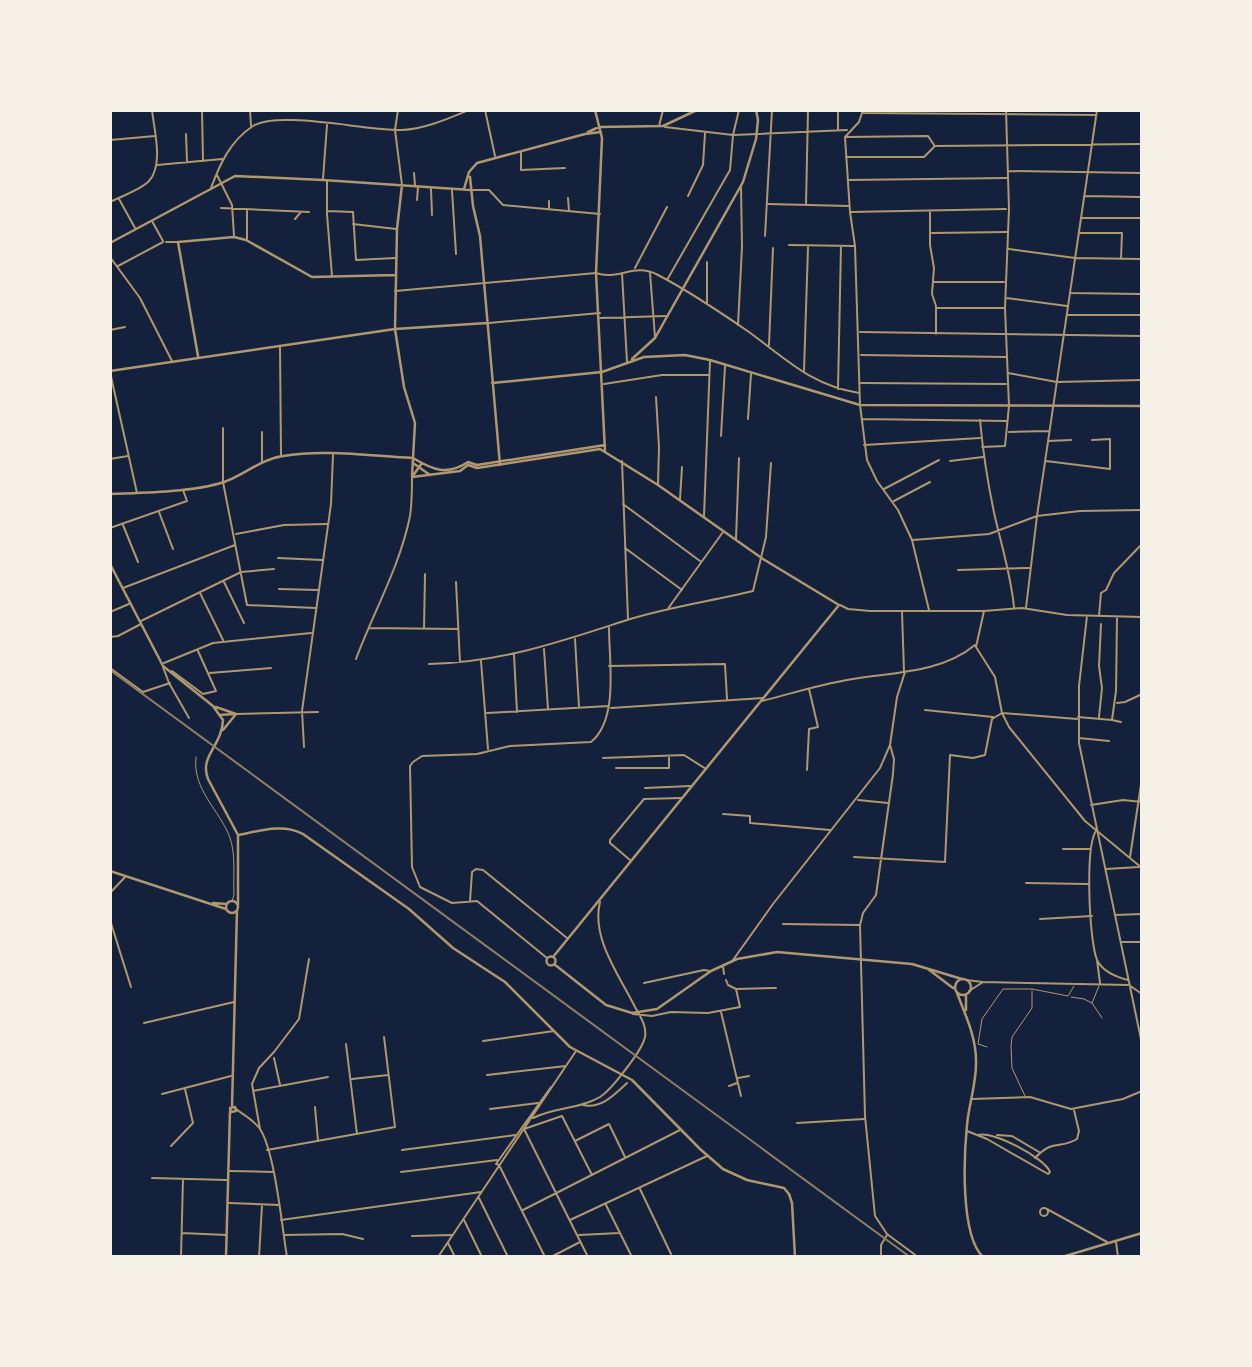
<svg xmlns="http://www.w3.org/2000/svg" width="1252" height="1367" viewBox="0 0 1252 1367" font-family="'DM Sans',sans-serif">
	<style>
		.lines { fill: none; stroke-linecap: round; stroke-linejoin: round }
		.service { stroke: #b1986c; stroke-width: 1 }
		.minor { stroke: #b1986c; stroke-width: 2 }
		.tertiary { stroke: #b1986c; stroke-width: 2.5 }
		.rail { stroke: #918062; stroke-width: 2 }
	</style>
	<rect width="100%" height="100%" fill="#14213d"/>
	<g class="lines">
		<!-- service -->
		<path class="service" d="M196,757C192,790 220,810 230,838C236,855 233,877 234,895L232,901
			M1071,997L1084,999L1092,1003L1099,986
			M1092,1003L1102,1018
			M987,1047L978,1044L982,1019L1003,989H1032L1068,996L1074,986
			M1025,1096L1012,1068L1011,1046L1012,1037L1032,1008V991"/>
		<!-- minor -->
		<path class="minor" d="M202,110L203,161
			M250,110L251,126
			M398,110L395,130L402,185
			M485,110L495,156
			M863,110L859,122L845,137L850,212L855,246L860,405L867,460L877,481L898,510L912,540L929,610
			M863,113L1096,115
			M659,126L663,110
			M665,127L733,135L847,130
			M838,129V110
			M186,134L187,161
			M846,137L928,136L934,145
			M110,140L155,136
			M934,146L1142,144
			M521,152V170L565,168
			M846,157H924L934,147
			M157,165L222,159
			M1008,171L1142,173
			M414,173L415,185
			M217,175L232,205L234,236
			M323,179L327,125
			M327,180V214L332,276
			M848,180L1007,178
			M211,188C220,164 230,141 253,126C278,110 368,131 402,130C425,129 447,119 469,110
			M431,189L432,215
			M452,190L456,254
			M473,190H489L503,205L600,214
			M688,196L703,165L705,133
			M1085,196L1142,197
			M568,198L569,211
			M119,199L135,228
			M417,200L418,187
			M549,201V209
			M110,202C122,196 140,190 149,181C164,164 154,130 152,110
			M768,204L849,206
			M806,205L808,110
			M221,208L309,212
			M327,211L353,212L356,260L395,258
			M930,211V245L934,268L932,294L936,306V334
			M851,212L1006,209
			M1082,218H1142
			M295,219L301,212
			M152,221L163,241
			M353,224L396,229
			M932,233L1007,232
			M1080,233H1122L1121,259
			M765,236L772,110
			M247,239V210
			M166,242H177
			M789,245L854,246
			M1009,249L1075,258L1142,259
			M110,257L140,298L172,361
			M707,262V304
			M118,266L163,242
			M635,268L667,207
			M622,273L627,362
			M650,273L655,337
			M667,280L730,170L733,135L739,110
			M934,282H1004
			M395,291L596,273C619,281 634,262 658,275C689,291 720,312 749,332C786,359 812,386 859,393
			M1071,293L1142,294
			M1006,298L1067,306
			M937,308H1005
			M1067,315H1142
			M600,318L666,316
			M489,323L600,313
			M738,325L742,247L741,187
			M110,330L125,327
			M860,332L1142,336
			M769,345L773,248
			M280,346L281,456
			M861,355L1006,357
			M804,371L808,247
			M110,372L137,493
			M1008,373L1057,382L1142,380
			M861,383L1006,384
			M604,384L662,375H709
			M838,389L841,246
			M656,397L659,447L658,484
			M748,419L751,374
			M862,419L1007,421
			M980,420C983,452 988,485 995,517C1002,547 1011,576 1014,607
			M223,428V482L247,605L315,608
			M1009,432L1049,431
			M721,436L725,366
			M1048,441L1071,440
			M864,445L980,438
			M982,447L1005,446L1009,406L1005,308L1009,209L1006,110
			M110,459L128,456
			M622,461L628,619
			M950,461L983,457
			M1046,461L1110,469V439L1092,440
			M262,462V432
			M884,489L939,460
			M680,499L682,467
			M894,501L930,482
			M623,504L700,561
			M159,512L173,549
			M704,516L710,361
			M123,525L138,562
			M110,528L187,501L183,490
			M236,534L284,525L327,524
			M736,539L739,458
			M913,540L989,534L1037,516L1080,511L1142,510
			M625,548L682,590
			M278,558L322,560
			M958,570L1029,568
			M224,582L244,623
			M456,582L460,662
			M123,588L235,545
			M279,589L318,590
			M200,593L223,640
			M840,605L848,609L870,611H984L1022,608L1067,615L1142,617
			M1026,608L1037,516L1097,110
			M667,610L723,532
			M984,611L976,647L995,677L1002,713L1009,727L1085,821L1142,868
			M110,612L129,604
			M902,612L904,672
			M1087,616L1079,686V743L1142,1044
			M1099,616L1101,593L1106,590L1114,573L1142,544
			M141,621L241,572L274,569
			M369,628L458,629
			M424,628L425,574
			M110,637L118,636L141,624
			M575,639L579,707
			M544,649L548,709
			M514,655L517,712
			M356,659C374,611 400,566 410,516C412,503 412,490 412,477
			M481,661L488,749
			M164,663L213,643L311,633
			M429,664C503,662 559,642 627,620C668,607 712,601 753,591L766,537L771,463
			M609,666L725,664L727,699
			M163,667L169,683L189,718
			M110,668L143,692L170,683
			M172,671L203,694L216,691L198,651
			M210,673L271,668
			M762,701C790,694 818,685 847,680C890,672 940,674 975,645
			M1117,703L1125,702L1142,694
			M611,708L763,698
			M925,710L993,717
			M487,713L609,706
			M236,714L318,712
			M1078,717L1112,720L1116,691L1117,618
			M1099,717L1102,688L1099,666L1101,624
			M1112,720L1121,722
			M1079,738L1109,741
			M890,745L894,759L893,774L876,895L863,913L860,925L865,1116L875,1216L887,1234L918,1257
			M304,747L302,711L331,504L333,455
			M603,758L684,755L706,769
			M616,768H669V756
			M807,770L809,729L818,727L809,689
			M645,788L690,786
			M858,800L888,803
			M1091,805L1123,800L1142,802
			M723,814L750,816V823L830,830
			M1096,831C1085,847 1089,940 1097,960C1103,972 1116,977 1128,980
			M1063,849H1090
			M854,857L945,862L950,755L973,758L985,755L992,719L1002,713L1077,719
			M1130,857L1142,778
			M630,860L610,843V840L644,799L681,798
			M1106,869L1139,867
			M1026,883L1088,884
			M110,893L126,876
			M470,901L472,872L476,869L483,870L567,938
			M1115,915L1142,914
			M1040,919L1092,916
			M110,920L131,987
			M783,924L859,925
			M1122,942H1142
			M547,958L477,901L452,903L420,887L412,867L410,766L413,762L422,756L477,754L510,746L591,742C619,719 609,661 609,628
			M733,960L773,904L880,768L890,745L897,697L905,672
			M1097,960L1100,983
			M723,966L724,974
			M966,980L983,982L1129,985L1142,994
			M644,983L704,970L710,971
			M736,989L776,988
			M969,991L983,982
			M721,1012L741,1096
			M633,1014L652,1016L671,1012L708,1013L740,1007L736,989L728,985L726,980
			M144,1023L234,1002
			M483,1041L554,1031
			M346,1044L357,1134
			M274,1058L280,1085
			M487,1075L566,1066
			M738,1078L749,1076
			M352,1079L388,1075
			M729,1086L737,1083
			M253,1091L328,1077
			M162,1094L231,1076
			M972,1099L1030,1097L1071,1109L1123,1099L1142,1091
			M583,1105C601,1109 614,1095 627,1083
			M315,1107L318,1141
			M235,1108C243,1115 254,1120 260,1129C275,1152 282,1227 287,1257
			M490,1109L538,1103
			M533,1118C554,1107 580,1109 600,1097C612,1089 620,1076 629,1065C635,1056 643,1047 645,1037C647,1026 640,1016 635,1007C619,975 591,938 600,902
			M797,1123L864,1119
			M260,1129L252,1084L259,1068L274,1052L299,1019L309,959
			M967,1131L987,1139L1048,1174L1050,1172C1045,1158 992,1130 978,1135
			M997,1135L1012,1136L1039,1152
			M575,1141L609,1124L625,1157
			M171,1146L193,1123L185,1089
			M267,1150L395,1127L384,1037
			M402,1150L515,1135
			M1035,1158C1054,1138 1059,1150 1077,1139L1079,1131L1074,1110
			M230,1171L273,1172
			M401,1172L497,1160
			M152,1178L227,1180
			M640,1189L671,1254
			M479,1198L508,1257
			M229,1203L279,1205
			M606,1205L632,1257
			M1040 1212a4 4 0 1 1 8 0a4 4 0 1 1-8 0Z
			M1047,1209L1107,1242
			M523,1210L680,1130
			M281,1220L481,1192
			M464,1220L482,1257
			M570,1220L707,1156
			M182,1233L226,1235
			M284,1235L342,1234L363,1239
			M579,1235L619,1233
			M412,1236L452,1235
			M1116,1242L1118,1257
			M448,1243L455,1257
			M181,1257L183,1179
			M259,1257L262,1205
			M438,1257L576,1051
			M545,1257L499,1165L496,1164L551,1087
			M551,1257L580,1242
			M588,1257L524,1129L562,1116L592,1175
			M881,1257V1245L887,1235"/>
		<!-- tertiary -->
		<path class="tertiary" d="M595,110L602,138L596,273L605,451
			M588,132L599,127L663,126L697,110
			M470,177L473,206L480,236L500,465
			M402,185L397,229L395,329L404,387L415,423L412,476
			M464,189L469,172L477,163L585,134L601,132
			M110,243L235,176L323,180L471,190
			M198,356L178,242L234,237L246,240L312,277L396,275
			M632,359L655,338L743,182L756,139L758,120L756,110
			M110,371L395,329L487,323
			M492,383L602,372L644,357L685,355L710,360L860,405L1142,406
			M413,458C433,470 447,476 468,462L477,465L605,445
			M413,463L430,475
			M412,477L460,471L468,465L477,468L600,449L658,485L763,559L839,605L553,957
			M412,477L422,463
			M110,494C142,493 194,492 224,482C244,475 261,459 283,456C324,449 371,456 413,458
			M110,564L163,666L213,706L223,720C222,746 199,756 208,779L238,835V905
			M216,707L236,714
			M220,715L233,714
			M223,730L236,714
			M238,835C259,831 283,823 303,834L409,909L453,948L505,982L570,1047L632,1080L700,1149L723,1169L747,1180L784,1188L789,1194L792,1203L795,1257
			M110,871L226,909
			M226 907a6 6 0 1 1 12 0a6 6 0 1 1-12 0Z
			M213,903L227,904
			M546.5 961a4.5 4.5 0 1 1 9 0a4.5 4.5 0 1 1-9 0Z
			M554,964L606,1005L632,1013L657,1009L711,971L737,959L777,952L912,964L962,979
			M928,969L953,988
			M955 987a8 8 0 1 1 16 0a8 8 0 1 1-16 0Z
			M957,993C965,1014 976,1037 976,1060C977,1082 969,1103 967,1125C964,1155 960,1235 983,1257
			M966,1010V996
			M232,1107L237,910
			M235,1107L236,1111L231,1112L230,1108Z
			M226,1257L230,1111
			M1062,1257L1142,1233"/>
		<!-- rail -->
		<path class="rail" d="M110,670L910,1257"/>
	</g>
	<!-- border -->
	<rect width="1252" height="1367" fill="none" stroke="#f6f1e7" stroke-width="224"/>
</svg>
